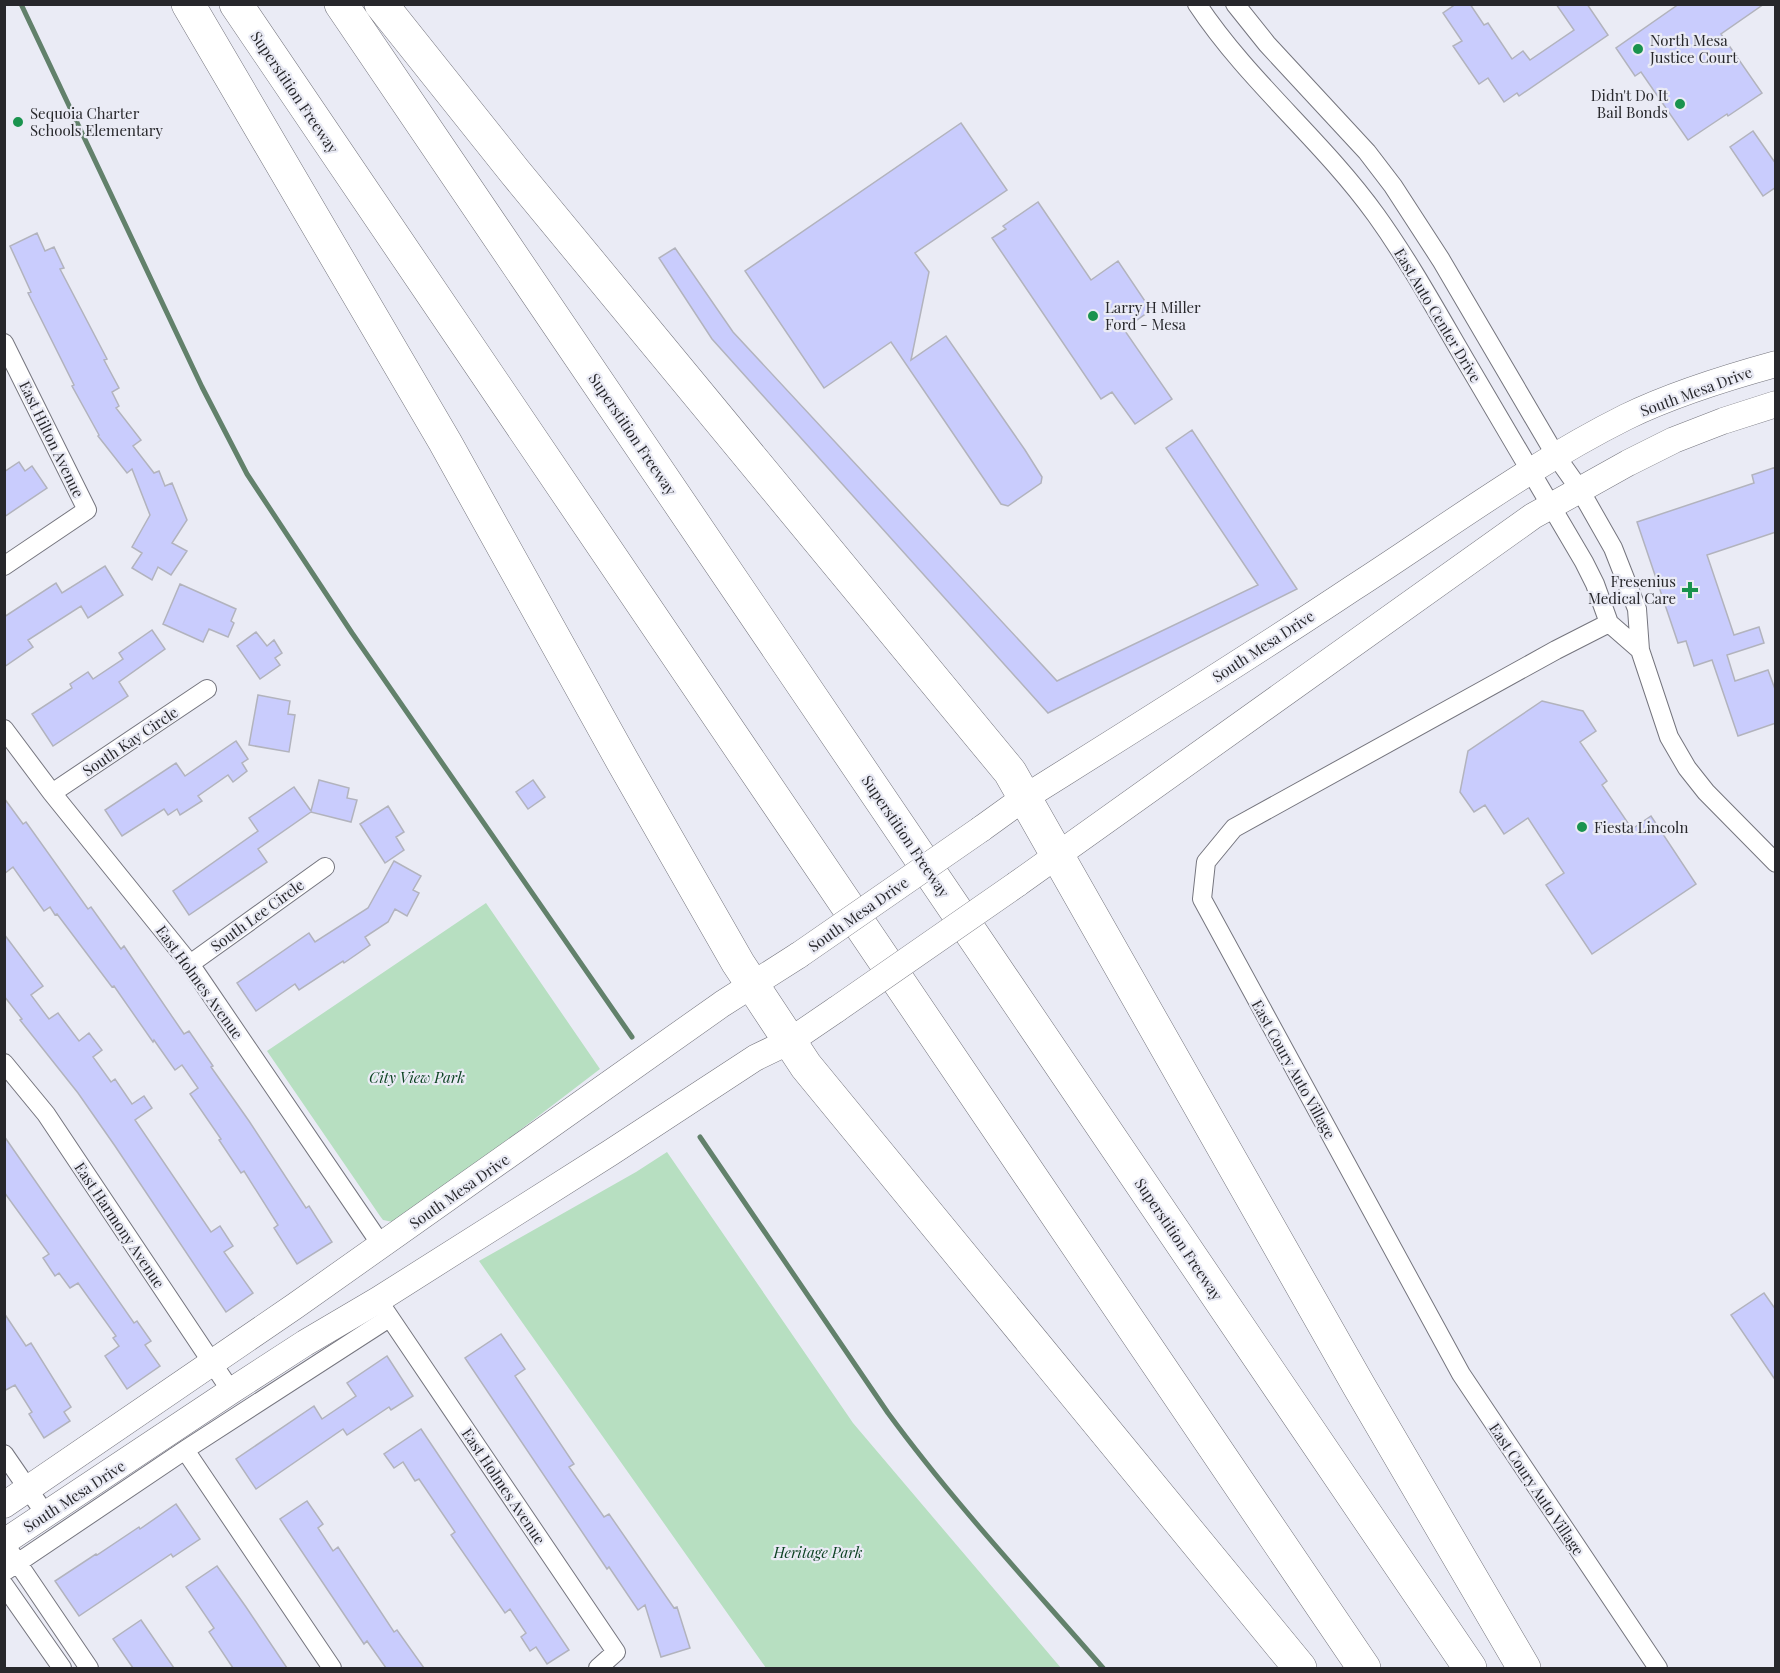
<svg xmlns="http://www.w3.org/2000/svg" width="1780" height="1673" viewBox="0 0 1780 1673" font-family="'Playfair Display',serif">
	<style>
		.green { fill: #b7dfc1 }
		.lines { fill: none; stroke-linecap: round; stroke-linejoin: round }
		.stream { stroke: #62816b; stroke-width: 5 }
		.building { fill: #c9ccfd; stroke: #b2b3bd; stroke-width: 1.5 }
		.minor-casing { stroke: #75757e; stroke-width: 20 }
		.secondary-casing { stroke: #75757e; stroke-width: 27 }
		.motorway-casing { stroke: #75757e; stroke-width: 34 }
		.minor { stroke: #fff; stroke-width: 18 }
		.secondary { stroke: #fff; stroke-width: 26 }
		.motorway { stroke: #fff; stroke-width: 33 }
		.secondary-bridge-casing { stroke: #75757e; stroke-width: 27; stroke-linecap: butt }
		.secondary-bridge { stroke: #fff; stroke-width: 26 }
		.poi-dot { fill: #1a934e; stroke: #eaebf5; stroke-width: 2 }
		.labels { text-anchor: middle; dominant-baseline: central; stroke-width: 4.5; stroke-linejoin: round; paint-order: stroke }
		.poi-label { font-size: 15px; fill: #27272b; stroke: #eaebf5; text-anchor: start }
		.street-label { font-size: 15px; fill: #27272b; stroke: #eaebf5 }
		.park-label { font-size: 15px; font-style: italic; fill: #0c4222; stroke: #eaebf5 }
	</style>
	<rect width="100%" height="100%" fill="#eaebf5"/>
	<!-- green -->
	<path class="green" d="M486,903L600,1069L473,1166L393,1222L383,1220L380,1216L267,1051Z
		M667,1152L853,1423L1061,1668H766L479,1261L636,1172Z"/>
	<g class="lines">
		<!-- stream -->
		<path class="stream" d="M21,4L202,387L247,474L352,633L632,1037
			M700,1137L888,1413C954,1503 1030,1584 1103,1668"/>
	</g>
	<!-- building -->
	<path class="building" d="M1456,4H1470L1484,25L1488,23L1512,59L1523,51L1530,60L1574,30L1556,4H1587L1608,35L1519,96L1517,93L1504,102L1488,78L1479,84L1453,46L1462,41L1443,13Z
		M1679,4H1764L1721,34L1762,93L1728,116L1727,114L1688,140L1641,72L1635,76L1616,48Z
		M961,123L1007,190L915,253L929,272L911,360L946,336L1025,450L1042,477L1041,483L1008,506L1001,504L891,342L824,388L745,271Z
		M1753,131L1776,164V187L1763,196L1730,147Z
		M1038,202L1091,280L1118,261L1151,310L1133,323L1134,325L1125,331L1172,399L1135,424L1112,392L1101,399L992,238L1006,229L1003,226Z
		M37,233L45,251L54,247L64,268L60,269L107,359L104,360L119,388L112,392L119,406L116,408L141,440L133,446L154,473L159,471L165,486L172,483L187,520L172,543L187,551L171,575L158,567L152,580L132,568L142,553L132,547L150,515L132,469L127,473L98,436L99,435L72,386L74,385L28,293L31,292L10,246Z
		M675,248L733,332L1057,681L1258,585L1166,448L1192,430L1297,589L1048,713L712,339L659,258Z
		M19,462L25,471L32,466L47,488L4,517V472Z
		M1776,467V532L1707,555L1734,635L1759,627L1764,643L1727,655L1735,681L1768,670L1776,692V723L1738,736L1712,660L1694,666L1686,641L1678,643L1637,522L1754,483L1752,475Z
		M105,566L123,595L88,618L81,606L28,640L33,647L4,667V617L56,583L62,593Z
		M180,584L236,609L231,621L234,623L228,637L209,629L203,642L163,624Z
		M152,630L165,649L119,682L128,696L53,746L32,714L72,688L70,684L88,672L93,679L123,659L119,653Z
		M256,632L267,646L274,640L282,653L275,658L280,665L260,679L237,646Z
		M258,695L290,701L288,714L295,715L289,752L249,745Z
		M1542,701L1583,711L1596,731L1580,742L1607,781L1602,785L1632,829L1651,816L1696,884L1592,954L1546,885L1564,873L1528,818L1504,834L1485,805L1474,812L1460,792L1468,751Z
		M236,741L248,759L242,763L247,771L233,782L228,775L198,796L202,801L180,815L177,809L168,815L164,809L122,836L105,810L176,763L185,776Z
		M319,780L349,788L347,798L357,800L351,822L311,812L258,849L267,862L189,915L173,891L258,831L249,818L294,787L311,811Z
		M533,780L545,797L528,809L516,792Z
		M4,798L23,824L26,822L88,909L91,907L121,949L124,946L184,1034L189,1031L213,1066L211,1067L249,1121L306,1208L309,1206L332,1242L297,1264L274,1228L278,1225L244,1171L241,1173L219,1140L221,1139L190,1094L198,1088L182,1065L175,1070L154,1040L153,1042L114,986L112,987L57,914L55,915L50,907L44,911L13,867L4,874Z
		M388,806L404,832L396,837L404,850L385,863L360,824Z
		M394,861L421,876L413,890L419,893L407,916L395,909L388,922L365,937L370,945L344,963L343,961L299,990L295,984L256,1011L237,983L309,933L315,942L368,908Z
		M4,934L43,986L31,995L49,1019L58,1013L79,1041L89,1033L102,1050L93,1057L111,1082L115,1079L132,1104L144,1096L152,1108L135,1120L211,1232L220,1226L233,1246L224,1252L253,1293L226,1312L115,1146L78,1093L20,1020L22,1019L4,996Z
		M4,1136L134,1323L137,1321L151,1341L145,1345L160,1366L127,1389L105,1356L119,1346L113,1338L116,1336L78,1283L70,1288L59,1273L55,1276L43,1258L49,1254L4,1192Z
		M1764,1293L1776,1310V1381L1731,1315Z
		M4,1313L26,1346L31,1343L71,1407L64,1412L70,1421L44,1438L29,1414L32,1412L15,1385L4,1391Z
		M501,1334L525,1369L515,1376L574,1464L569,1467L604,1517L609,1514L674,1608L677,1607L690,1648L661,1657L645,1605L638,1610L609,1567L607,1569L465,1358Z
		M387,1356L413,1396L391,1410L389,1407L347,1435L343,1429L256,1489L236,1459L314,1406L322,1419L356,1396L347,1383Z
		M421,1429L569,1650L547,1664L536,1647L530,1651L521,1637L526,1633L510,1609L505,1613L451,1535L455,1532L419,1479L415,1481L403,1462L394,1468L384,1454Z
		M307,1501L323,1524L318,1528L333,1551L338,1547L394,1632L397,1630L424,1668H386L367,1641L364,1644L280,1519Z
		M176,1504L200,1539L173,1557L171,1554L79,1616L55,1581L96,1554L97,1555L139,1527L140,1529Z
		M217,1566L246,1607L287,1668H233L209,1632L214,1628L186,1587Z
		M141,1620L174,1668H133L113,1639Z"/>
	<g class="lines">
		<!-- minor casing -->
		<g class="minor-casing">
			<path id="minor" d="M1197,4C1248,81 1322,140 1376,215C1409,261 1436,310 1464,358C1504,426 1544,494 1584,562L1595,584L1609,623L1640,650
				M1235,4L1267,44L1367,152L1393,186L1441,260L1556,456L1580,490L1613,548L1637,609L1640,650L1669,737L1687,768L1706,792L1776,863
				M4,343L87,510L4,566
				M1609,623L1556,650L1234,828L1206,862L1202,899L1461,1374L1658,1668
				M4,729L52,793L190,964L382,1246
				M52,793L207,689
				M190,964L325,867
				M4,1063L46,1114L231,1391
				M384,1309L616,1652L598,1668
				M185,1450L332,1668
				M4,1454L46,1515
				M11,1553L89,1668
				M4,1572L185,1450L389,1318
				M4,1585L62,1668"/>
		</g>
		<!-- secondary casing -->
		<g class="secondary-casing">
			<path id="secondary" d="M981,829L1024,798C1134,729 1245,660 1353,588C1443,530 1530,465 1626,417C1673,394 1725,378 1776,364
				M1017,884L1533,516L1628,463L1674,440L1723,421L1776,404
				M4,1505L295,1306L722,1004L799,955
				M4,1542L231,1391L305,1343L378,1300L610,1153L755,1058L790,1041L837,1009"/>
		</g>
		<!-- motorway casing -->
		<g class="motorway-casing">
			<path id="motorway" d="M188,4L445,442L623,762L738,963L806,1066L1300,1668
				M236,4L1364,1668
				M341,4L1470,1668
				M381,4L515,172L1010,772L1359,1386L1524,1668"/>
		</g>
		<!-- minor -->
		<use href="#minor" class="minor"/>
		<!-- secondary -->
		<use href="#secondary" class="secondary"/>
		<!-- motorway -->
		<use href="#motorway" class="motorway"/>
		<!-- secondary-bridge casing -->
		<g class="secondary-bridge-casing">
			<path id="secondary-bridge" d="M799,955L981,829
				M837,1009L1017,884"/>
		</g>
		<!-- secondary-bridge -->
		<use href="#secondary-bridge" class="secondary-bridge"/>
	</g>
	<!-- markers -->
	<g class="poi-dot">
		<circle cx="1638" cy="49" r="6"/>
		<circle cx="1680" cy="104" r="6"/>
		<circle cx="18" cy="122" r="6"/>
		<circle cx="1093" cy="316" r="6"/>
		<path d="M1687 581h6v6h6v6h-6v6h-6v-6h-6v-6h6z"/>
		<circle cx="1582" cy="827" r="6"/>
	</g>
	<g class="labels">
		<!-- poi labels -->
		<g class="poi-label">
			<text x="1650" y="40">North Mesa<tspan x="1650" dy="17">Justice Court</tspan></text>
			<text x="1668" y="95" text-anchor="end">Didn't Do It<tspan x="1668" dy="17">Bail Bonds</tspan></text>
			<text x="30" y="113">Sequoia Charter<tspan x="30" dy="17">Schools Elementary</tspan></text>
			<text x="1105" y="307">Larry H Miller<tspan x="1105" dy="17">Ford - Mesa</tspan></text>
			<text x="1676" y="581" text-anchor="end">Fresenius<tspan x="1676" dy="17">Medical Care</tspan></text>
			<text x="1594" y="827">Fiesta Lincoln</text>
		</g>
		<!-- street labels -->
		<g class="street-label">
			<text transform="translate(295 92) rotate(56)">Superstition Freeway</text>
			<text transform="translate(1438 315) rotate(59)">East Auto Center Drive</text>
			<text transform="translate(1696 391) rotate(-20)">South Mesa Drive</text>
			<text transform="translate(633 434) rotate(56)">Superstition Freeway</text>
			<text transform="translate(52 439) rotate(64)">East Hilton Avenue</text>
			<text transform="translate(1263 646) rotate(-33)">South Mesa Drive</text>
			<text transform="translate(130 741) rotate(-34)">South Kay Circle</text>
			<text transform="translate(906 836) rotate(56)">Superstition Freeway</text>
			<text transform="translate(858 914) rotate(-35)">South Mesa Drive</text>
			<text transform="translate(257 915) rotate(-36)">South Lee Circle</text>
			<text transform="translate(200 982) rotate(54)">East Holmes Avenue</text>
			<text transform="translate(1294 1069) rotate(61)">East Coury Auto Village</text>
			<text transform="translate(459 1191) rotate(-35)">South Mesa Drive</text>
			<text transform="translate(120 1225) rotate(56)">East Harmony Avenue</text>
			<text transform="translate(1179 1239) rotate(56)">Superstition Freeway</text>
			<text transform="translate(504 1486) rotate(56)">East Holmes Avenue</text>
			<text transform="translate(1537 1489) rotate(56)">East Coury Auto Village</text>
			<text transform="translate(74 1496) rotate(-33)">South Mesa Drive</text>
		</g>
		<!-- park labels -->
		<g class="park-label">
			<text x="417" y="1077">City View Park</text>
			<text x="818" y="1552">Heritage Park</text>
		</g>
	</g>
	<!-- border -->
	<rect width="1780" height="1673" fill="none" stroke="#27272b" stroke-width="12"/>
</svg>
